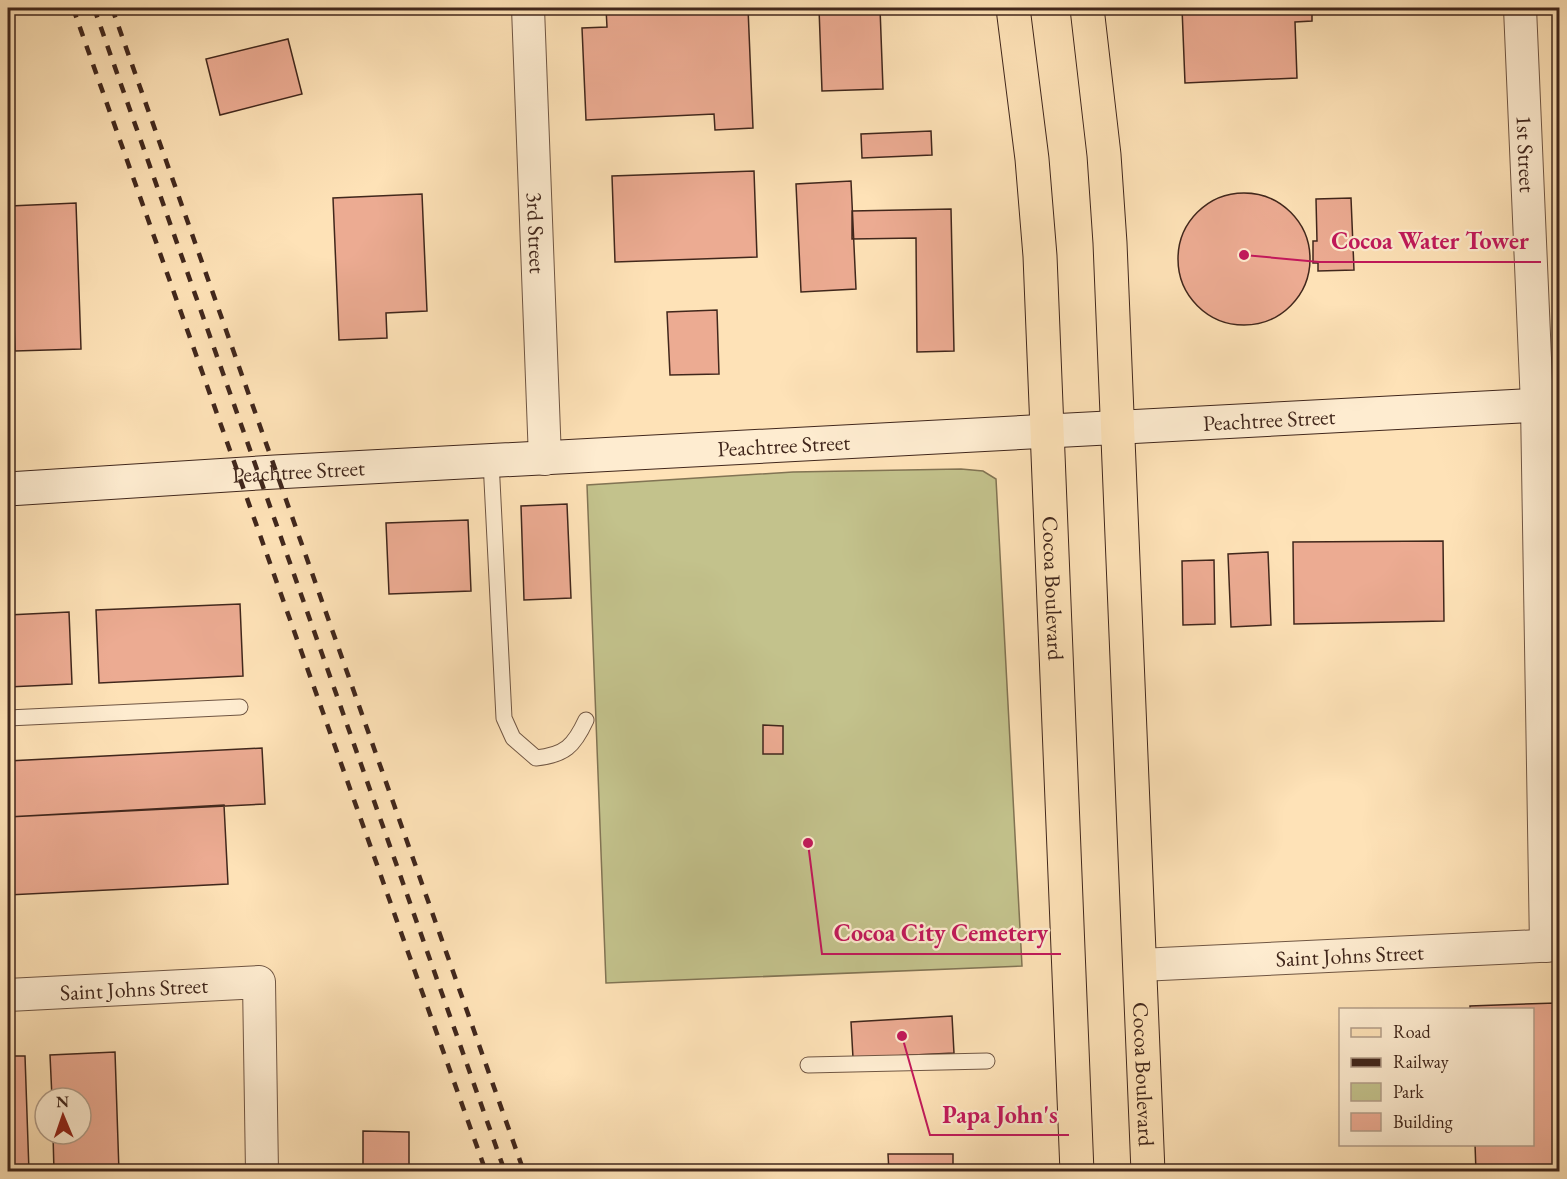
<svg xmlns="http://www.w3.org/2000/svg" width="1567" height="1179" viewBox="0 0 1567 1179" font-family="'EB Garamond',serif">
	<style>
		.green { fill: #c3c28c; stroke: #827454; stroke-width: 1.5 }
		.building { fill: #ecab92; stroke: #41271c; stroke-width: 1.5 }
		.lines { fill: none; stroke-linecap: round; stroke-linejoin: round }
		.lane-casing { stroke: #705643; stroke-width: 17 }
		.street-casing { stroke: #705643; stroke-width: 34 }
		.secondary-casing { stroke: #41271c; stroke-width: 35 }
		.primary-casing { stroke: #41271c; stroke-width: 35 }
		.lane { stroke: #feecd0; stroke-width: 15 }
		.street { stroke: #feecd0; stroke-width: 32 }
		.secondary { stroke: #feecd0; stroke-width: 33 }
		.primary { stroke: #fee2b7; stroke-width: 33 }
		.rail { stroke: #41271c; stroke-width: 4.5; stroke-dasharray: 10 10; stroke-linecap: butt }
		.labels { text-anchor: middle; dominant-baseline: central; stroke-width: 4.5; stroke-linejoin: round; paint-order: stroke }
		.street-label { font-size: 22px; fill: #41271c; stroke: #feecd0 }
		.leader { fill: none; stroke: #c2185b; stroke-width: 2 }
		.callout-dot { fill: #c2185b; stroke: #feecd0; stroke-width: 2 }
		.callout-label { font-size: 24px; text-anchor: middle; font-weight: bold; fill: #c2185b; stroke: #feecd0; stroke-width: 4.5; stroke-linejoin: round; paint-order: stroke }
	</style>
	<rect width="100%" height="100%" fill="#fee2b7"/>
	<filter id="stains"><feTurbulence type="fractalNoise" baseFrequency=".00333" numOctaves="4"/><feColorMatrix values="0 0 0 0 .2 0 0 0 0 .09 0 0 0 0 .02 0 0 0 .5 -.17"/></filter>
	<radialGradient id="worn" r=".72"><stop offset=".6" stop-color="#630" stop-opacity="0"/><stop offset="1" stop-color="#630" stop-opacity=".3"/></radialGradient>
	<!-- green -->
	<path class="green" d="M961,469L983,471L996,479L1022,966L606,983L587,485L793,472Z"/>
	<!-- building -->
	<path class="building" d="M606,8H748L753,128L715,130L714,114L586,120L582,28L607,27Z
		M819,8H880L883,89L822,91Z
		M1182,8H1312V21L1295,22L1297,78L1185,83Z
		M288,39L302,94L220,115L206,59Z
		M931,131L932,155L862,158L861,134Z
		M754,171L757,257L615,262L612,176Z
		M851,181L856,289L801,292L796,184Z
		M1178 259a66 66 0 1 1 132 0a66 66 0 1 1-132 0Z
		M422,194L427,311L386,313L387,338L339,340L333,198Z
		M1351,198L1354,270L1318,271V263H1313V241H1317L1316,199Z
		M76,203L81,349L15,351L10,206Z
		M951,209L954,351L917,352L916,238L852,239V211Z
		M717,310L719,374L670,375L667,312Z
		M567,504L571,598L524,600L521,506Z
		M468,520L471,591L389,594L386,523Z
		M1443,541L1444,621L1294,624L1293,542Z
		M1268,552L1271,625L1231,627L1228,554Z
		M1214,560L1215,624L1183,625L1182,561Z
		M240,604L243,676L99,683L96,610Z
		M69,612L72,684L8,687V615Z
		M763,725L783,726V754H763Z
		M262,748L265,804L8,817V761Z
		M224,805L228,884L8,895V817Z
		M1556,1003L1560,1172H1476L1475,1144H1532V1010H1470V1006Z
		M952,1016L954,1053L853,1058L851,1022Z
		M115,1052L119,1172H54L53,1134H81V1098H52L50,1055Z
		M8,1056H25L29,1172H8Z
		M363,1131L409,1132V1172H363Z
		M888,1154H953V1172H889Z"/>
	<g class="lines">
		<!-- lane casing -->
		<g class="lane-casing">
			<path id="lane" d="M491,461L504,718L513,738L536,758C565,755 574,746 586,720
				M8,718L240,707
				M808,1065L987,1061"/>
		</g>
		<!-- street casing -->
		<g class="street-casing">
			<g id="street">
				<path id="s1" d="M528,8L545,459"/>
				<path id="s2" d="M1520,8L1537,405L1546,946"/>
				<path id="s3" d="M1140,965L1560,945"/>
				<path id="s4" d="M8,995L259,982L262,1172"/>
			</g>
		</g>
		<!-- secondary casing -->
		<g class="secondary-casing">
			<g id="secondary">
				<path id="s5" d="M8,489L275,472L1560,404"/>
			</g>
		</g>
		<!-- primary casing -->
		<g class="primary-casing">
			<g id="primary">
				<path id="s6" d="M1013,8L1032,159L1040,256L1077,1172"/>
				<path id="s7" d="M1087,8L1104,155L1110,243L1148,1172"/>
			</g>
		</g>
		<!-- lane -->
		<use href="#lane" class="lane"/>
		<!-- street -->
		<use href="#street" class="street"/>
		<!-- secondary -->
		<use href="#secondary" class="secondary"/>
		<!-- primary -->
		<use href="#primary" class="primary"/>
		<!-- rail -->
		<path class="rail" d="M73,8L486,1172
			M94,8L505,1172
			M112,8L524,1172"/>
	</g>
	<g class="labels">
		<!-- street labels -->
		<g class="street-label">
			<text stroke="none"><textPath href="#s2" startOffset="146">1st Street</textPath></text>
			<text stroke="none"><textPath href="#s1" startOffset="225">3rd Street</textPath></text>
			<text stroke="none"><textPath href="#s5" startOffset="1263">Peachtree Street</textPath></text>
			<text stroke="none"><textPath href="#s5" startOffset="777">Peachtree Street</textPath></text>
			<text stroke="none"><textPath href="#s5" startOffset="291">Peachtree Street</textPath></text>
			<text stroke="none"><textPath href="#s6" startOffset="582">Cocoa Boulevard</textPath></text>
			<text stroke="none"><textPath href="#s3" startOffset="210">Saint Johns Street</textPath></text>
			<text stroke="none"><textPath href="#s4" startOffset="126">Saint Johns Street</textPath></text>
			<text stroke="none"><textPath href="#s7" startOffset="1068">Cocoa Boulevard</textPath></text>
		</g>
	</g>
	<!-- callouts -->
	<path class="leader" d="M1244 255L1319 262H1541M808 843L822 954H1061M902 1036L930 1135H1069"/>
	<g class="callout-dot">
		<circle cx="1244" cy="255" r="6"/>
		<circle cx="808" cy="843" r="6"/>
		<circle cx="902" cy="1036" r="6"/>
	</g>
	<g class="callout-label">
		<text x="1430" y="249">Cocoa Water Tower</text>
		<text x="941" y="941">Cocoa City Cemetery</text>
		<text x="1000" y="1123">Papa John's</text>
	</g>
	<!-- margin -->
	<rect width="1567" height="1179" fill="none" stroke="#fee2b7" stroke-width="30"/>
	<rect x="9" y="9" width="1549" height="1161" fill="none" stroke="#41271c" stroke-width="3"/>
	<rect x="15" y="15" width="1537" height="1149" fill="none" stroke="#41271c" stroke-width="1.5"/>
	<!-- legend -->
	<rect x="1339" y="1008" width="195" height="138" fill="#feecd0" stroke="#b29d88" stroke-width="1.5"/>
	<rect x="1351" y="1028" width="30" height="9" fill="#fee2b7" stroke="#b29d88" stroke-width="1.5"/>
	<text x="1393" y="1038" font-size="18" fill="#41271c">Road</text>
	<rect x="1351" y="1058" width="30" height="9" fill="#41271c" stroke="#b29d88" stroke-width="1.5"/>
	<text x="1393" y="1068" font-size="18" fill="#41271c">Railway</text>
	<rect x="1351" y="1083" width="30" height="18" fill="#c3c28c" stroke="#b29d88" stroke-width="1.5"/>
	<text x="1393" y="1098" font-size="18" fill="#41271c">Park</text>
	<rect x="1351" y="1113" width="30" height="18" fill="#ecab92" stroke="#b29d88" stroke-width="1.5"/>
	<text x="1393" y="1128" font-size="18" fill="#41271c">Building</text>
	<!-- north arrow -->
	<g transform="translate(63 1116) rotate(358)"><circle r="28" fill="#feecd0" stroke="#b29d88" stroke-width="1.5"/>
	<path d="M0-4.5L10 22L0 15L-10 22Z" fill="#8f2418"/>
	<text y="-9" font-size="16" font-weight="bold" text-anchor="middle" fill="#41271c">N</text>
	</g>
	<rect width="100%" height="100%" filter="url(#stains)"/>
	<rect width="100%" height="100%" fill="url(#worn)"/>
</svg>
